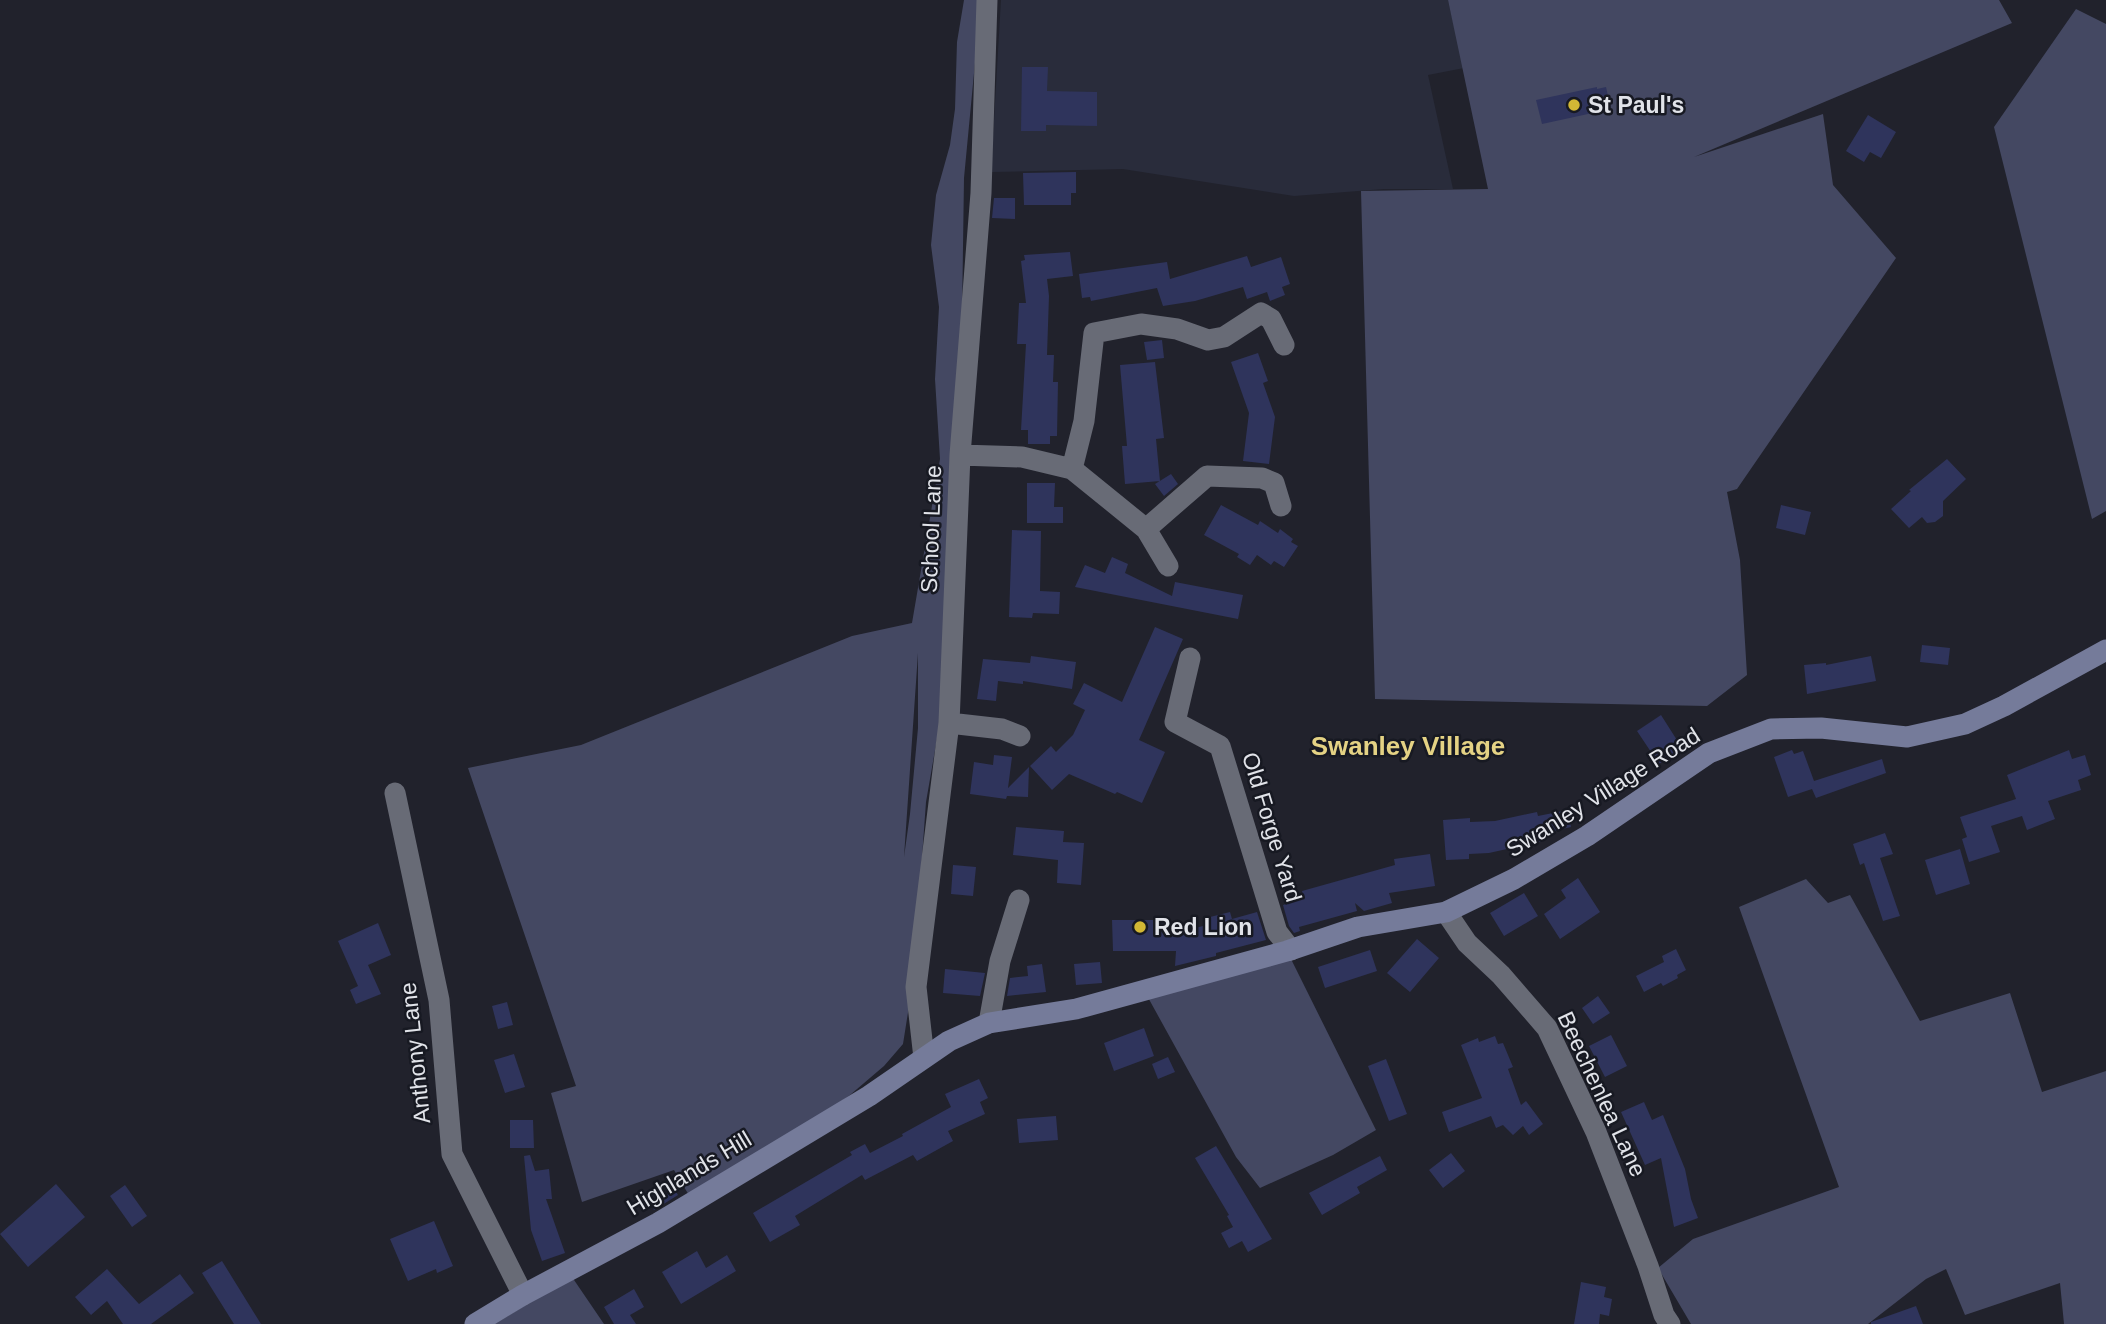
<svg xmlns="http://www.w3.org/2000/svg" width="2106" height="1324" viewBox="0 0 2106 1324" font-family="Arial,sans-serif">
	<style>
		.built { fill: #292c3b }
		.green { fill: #444862; fill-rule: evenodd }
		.building { fill: #2f345c }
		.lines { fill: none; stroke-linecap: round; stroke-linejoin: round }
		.street { stroke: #686b76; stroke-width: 21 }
		.secondary { stroke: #757b9a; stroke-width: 21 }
		.poi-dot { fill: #d2b735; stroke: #171922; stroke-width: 2.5 }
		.labels { text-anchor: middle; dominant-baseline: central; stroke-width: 5; stroke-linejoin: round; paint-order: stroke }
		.poi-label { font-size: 23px; font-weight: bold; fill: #e1e3e9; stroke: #171922; text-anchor: start }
		.street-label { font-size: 23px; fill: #e1e3e9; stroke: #171922 }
		.quarter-label { font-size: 26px; font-weight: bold; fill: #e4d284; stroke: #171922 }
	</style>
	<rect width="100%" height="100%" fill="#21222c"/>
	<!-- built -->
	<path class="built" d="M1001,0H1448L1464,68L1428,75L1453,189H1384L1294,196L1123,169L991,172Z"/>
	<!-- green -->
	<path class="green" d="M964,0H981L964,178L960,455L942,710L926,802L913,981L903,1044L884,1066L850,1095L792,1136L690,1197L674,1170L582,1202L551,1093L576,1086L468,768L581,745L852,636L912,623L940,459L935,379L939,307L931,245L936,195L950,145L955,109L957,42ZM918,653V728L910,814L904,857Z
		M1448,0H1999L2012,23L1694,157L1823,114L1833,185L1896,258L1737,489L1727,492L1740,560L1747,675L1707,706L1375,699L1361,191L1488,189Z
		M2076,9L2106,24V511L2092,519L1994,127Z
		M1806,879L1828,903L1850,895L1920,1021L2010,993L2042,1092L2106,1071V1324H2064L2060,1283L1965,1315L1946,1269L1926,1279L1868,1324H1691L1658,1268L1693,1239L1839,1187L1739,907Z
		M1287,951L1376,1130L1333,1155L1260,1188L1236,1157L1145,992Z
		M572,1277L604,1324H495Z"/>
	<!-- building -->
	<path class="building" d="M1022,67H1048L1047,91L1097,92V126L1046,125V131H1021Z
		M1597,87V89L1606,87L1611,109L1542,124L1536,100Z
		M1868,115L1896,132L1881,158L1870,152L1864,162L1846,151Z
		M1076,172V193H1071V205H1024L1023,173Z
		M994,198H1015V219L992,218Z
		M1070,252L1073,276L1047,279L1049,296L1047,355H1054L1053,382H1058L1057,436H1050V444H1028V430H1021L1026,344H1017L1019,303H1026L1021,261L1025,260L1024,255Z
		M1247,256L1251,267L1281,257L1290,284L1282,287L1285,295L1270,301L1267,292L1247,299L1243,287L1195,301L1163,306L1157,288L1091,301L1090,297L1082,298L1079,274L1167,262L1170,279Z
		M1162,340L1164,358L1147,360L1144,342Z
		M1258,353L1268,381L1263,383L1275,417L1269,464L1243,461L1249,413L1231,362Z
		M1155,362L1164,438L1156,439L1160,481L1125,484L1122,446H1127L1120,365Z
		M1947,459L1966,479L1943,501V516L1935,522L1927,523L1922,517L1909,528L1891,509L1911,491L1909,490Z
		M1171,474L1178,484L1164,496L1155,484Z
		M1027,483H1055L1054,507H1063V523H1027Z
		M1221,505L1258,525L1260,521L1278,533L1280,529L1293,539L1291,542L1298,546L1284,567L1274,561L1271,565L1257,555L1250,565L1237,557L1239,554L1204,535Z
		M1781,505L1811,512L1805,535L1776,528Z
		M1012,530L1041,531L1040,591L1060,592L1059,614L1033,613L1032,618L1009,617Z
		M1112,557L1128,564L1125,573L1172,596L1175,582L1243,595L1238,619L1075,587L1085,565L1105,573Z
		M1155,627L1183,639L1139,740L1165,752L1142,803L1117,792L1115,794L1069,774L1052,790L1030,766L1051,746L1056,752L1073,735L1085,710L1073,704L1084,683L1122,702Z
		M1922,645L1950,648L1948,665L1920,662Z
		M1031,656L1076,662L1072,689L1023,681V684L998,681L996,701L977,699L983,659L1030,663Z
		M1871,656L1876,681L1807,694L1804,665L1826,663V665Z
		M1661,715L1682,748L1659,764L1637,731Z
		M1792,750L1794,754L1803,751L1814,781L1882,759L1886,773L1816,798L1812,789L1788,797L1774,757Z
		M2069,750L2072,759L2085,755L2091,775L2078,780L2081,790L2048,801L2055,819L2027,830L2022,816L1991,826L2000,852L1969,862L1962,839L1967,837L1960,817L2016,799L2007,775Z
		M994,755L1012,757L1008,788L1029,767L1028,797L1007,796L1006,799L970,794L974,762L993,765Z
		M1568,810L1571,827L1541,834L1543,841L1489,853L1469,854V859L1446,860L1443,820L1470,818V822L1495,821L1537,812L1538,816Z
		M1016,827L1064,831L1063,842L1084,843L1081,885L1057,883L1058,860L1013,855Z
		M1885,833L1893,854L1880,858L1900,916L1883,921L1864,863L1860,865L1853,844Z
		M1960,849L1970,884L1936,895L1925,860Z
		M1430,854L1435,886L1389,893L1392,903L1364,911L1355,903L1357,911L1299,927L1300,931L1294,933L1289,926L1283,905L1304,898L1302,891L1395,865L1394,859Z
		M953,865L976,867L973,896L951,894Z
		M1578,878L1600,912L1560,939L1544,914L1566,898L1561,890Z
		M1524,893L1538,916L1504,936L1490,913Z
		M1230,912L1232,919L1257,912L1266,940L1216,953V956L1175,966L1176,951H1113L1112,920H1167V935L1211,924L1210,917Z
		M378,923L391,955L368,965L381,994L356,1004L350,990L358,986L338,941Z
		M1417,939L1439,958L1410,992L1387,973Z
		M1676,949L1686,970L1677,975L1678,978L1663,986L1661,983L1644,992L1636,976L1664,962L1662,956Z
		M1370,950L1377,971L1325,988L1318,967Z
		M1100,962L1102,983L1076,985L1074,964Z
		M1042,964L1046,992L1007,996L1010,978L1028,976L1027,966Z
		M945,969L985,973L980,996L943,993Z
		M1598,996L1610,1013L1593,1024L1582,1008Z
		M507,1002L513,1025L498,1029L492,1006Z
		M1144,1028L1154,1056L1114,1071L1104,1043Z
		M1611,1035L1627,1066L1605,1077L1589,1046Z
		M1495,1036L1498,1044L1503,1043L1513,1067L1508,1069L1521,1105L1526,1101L1543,1124L1529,1135L1523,1126L1513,1135L1503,1125L1496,1128L1491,1116L1449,1132L1442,1112L1482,1098L1461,1045L1478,1038L1479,1042Z
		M514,1054L525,1087L505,1093L494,1060Z
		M1168,1057L1175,1072L1158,1079L1152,1064Z
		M1386,1059L1407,1114L1389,1121L1368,1066Z
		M979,1079L988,1098L980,1102L985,1114L948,1131L953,1141L917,1161L913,1155L865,1180L862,1175L795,1216L800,1225L770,1242L753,1213L852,1155L850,1152L865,1144L870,1153L903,1136L902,1134L951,1107L945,1094Z
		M1644,1102L1652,1120L1663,1115L1685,1169L1691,1199L1698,1218L1674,1227L1661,1158L1645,1165L1621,1112Z
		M1056,1116L1058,1140L1019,1143L1017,1119Z
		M510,1120H533L534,1148H510Z
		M1216,1146L1272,1239L1248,1252L1242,1241L1229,1248L1221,1233L1233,1227L1227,1216L1229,1215L1195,1158Z
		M1451,1153L1465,1171L1443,1188L1429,1170Z
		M530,1155L535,1171L549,1169L552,1199H546L565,1253L542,1261L531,1230L524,1156Z
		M1380,1156L1387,1170L1357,1187L1360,1193L1322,1215L1309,1193Z
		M56,1184L85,1217L28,1267L0,1234Z
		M125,1185L147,1216L132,1227L110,1196Z
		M675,1190L678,1195L654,1210L651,1204Z
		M434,1221L453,1266L437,1273L436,1269L408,1281L390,1239Z
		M697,1251L706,1268L727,1255L736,1271L681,1304L662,1272Z
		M222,1261L261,1324H234L202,1273Z
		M107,1269L139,1304L180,1274L194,1293L151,1324H123L107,1301L91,1315L75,1297Z
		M1581,1282L1606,1287L1604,1297L1612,1299L1609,1316L1600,1314L1599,1324H1574Z
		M634,1289L644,1307L630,1315L636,1324H614L604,1307Z
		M1916,1306L1923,1324H1871V1322Z"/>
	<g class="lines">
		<!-- street -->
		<path class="street" d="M960,455L1022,457L1072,469L1146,529L1168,566
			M1072,469L1084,421L1094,333L1141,324L1177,329L1208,340L1224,337L1261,313L1271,319L1284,345
			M1146,529L1207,476L1262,478L1274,483L1281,506
			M1190,658L1175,722L1220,746L1277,932L1291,950
			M949,723L1002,729L1020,736
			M395,793L439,1000L452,1154L523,1295
			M1446,912L1467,943L1501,975L1547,1028L1596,1132L1648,1266L1664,1315L1670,1324
			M989,1023L1000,961L1019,900
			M924,1058L916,987L949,723L960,455L981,193L987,0"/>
		<!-- secondary -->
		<path class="secondary" d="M475,1324L523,1295L658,1223L869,1096L949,1041L989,1023L1076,1009L1287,951L1358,927L1446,912L1514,879L1587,836L1709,753L1771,729L1821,728L1907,737L1965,724L2004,706L2106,650"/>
	</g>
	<!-- markers -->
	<g class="poi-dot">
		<circle cx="1574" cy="105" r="7"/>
		<circle cx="1140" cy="927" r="7"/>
	</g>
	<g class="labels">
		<!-- poi labels -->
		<g class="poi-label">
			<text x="1588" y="105">St Paul's</text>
			<text x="1154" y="927">Red Lion</text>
		</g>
		<!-- street labels -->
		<g class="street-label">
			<text transform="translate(931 529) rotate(-88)">School Lane</text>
			<text transform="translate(1603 792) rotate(-32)">Swanley Village Road</text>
			<text transform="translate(1272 827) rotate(73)">Old Forge Yard</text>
			<text transform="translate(415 1053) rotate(-96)">Anthony Lane</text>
			<text transform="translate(1602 1094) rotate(65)">Beechenlea Lane</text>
			<text transform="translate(689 1173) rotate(-31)">Highlands Hill</text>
		</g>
		<!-- quarter labels -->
		<g class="quarter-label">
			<text x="1408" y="746">Swanley Village</text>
		</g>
	</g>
</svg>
